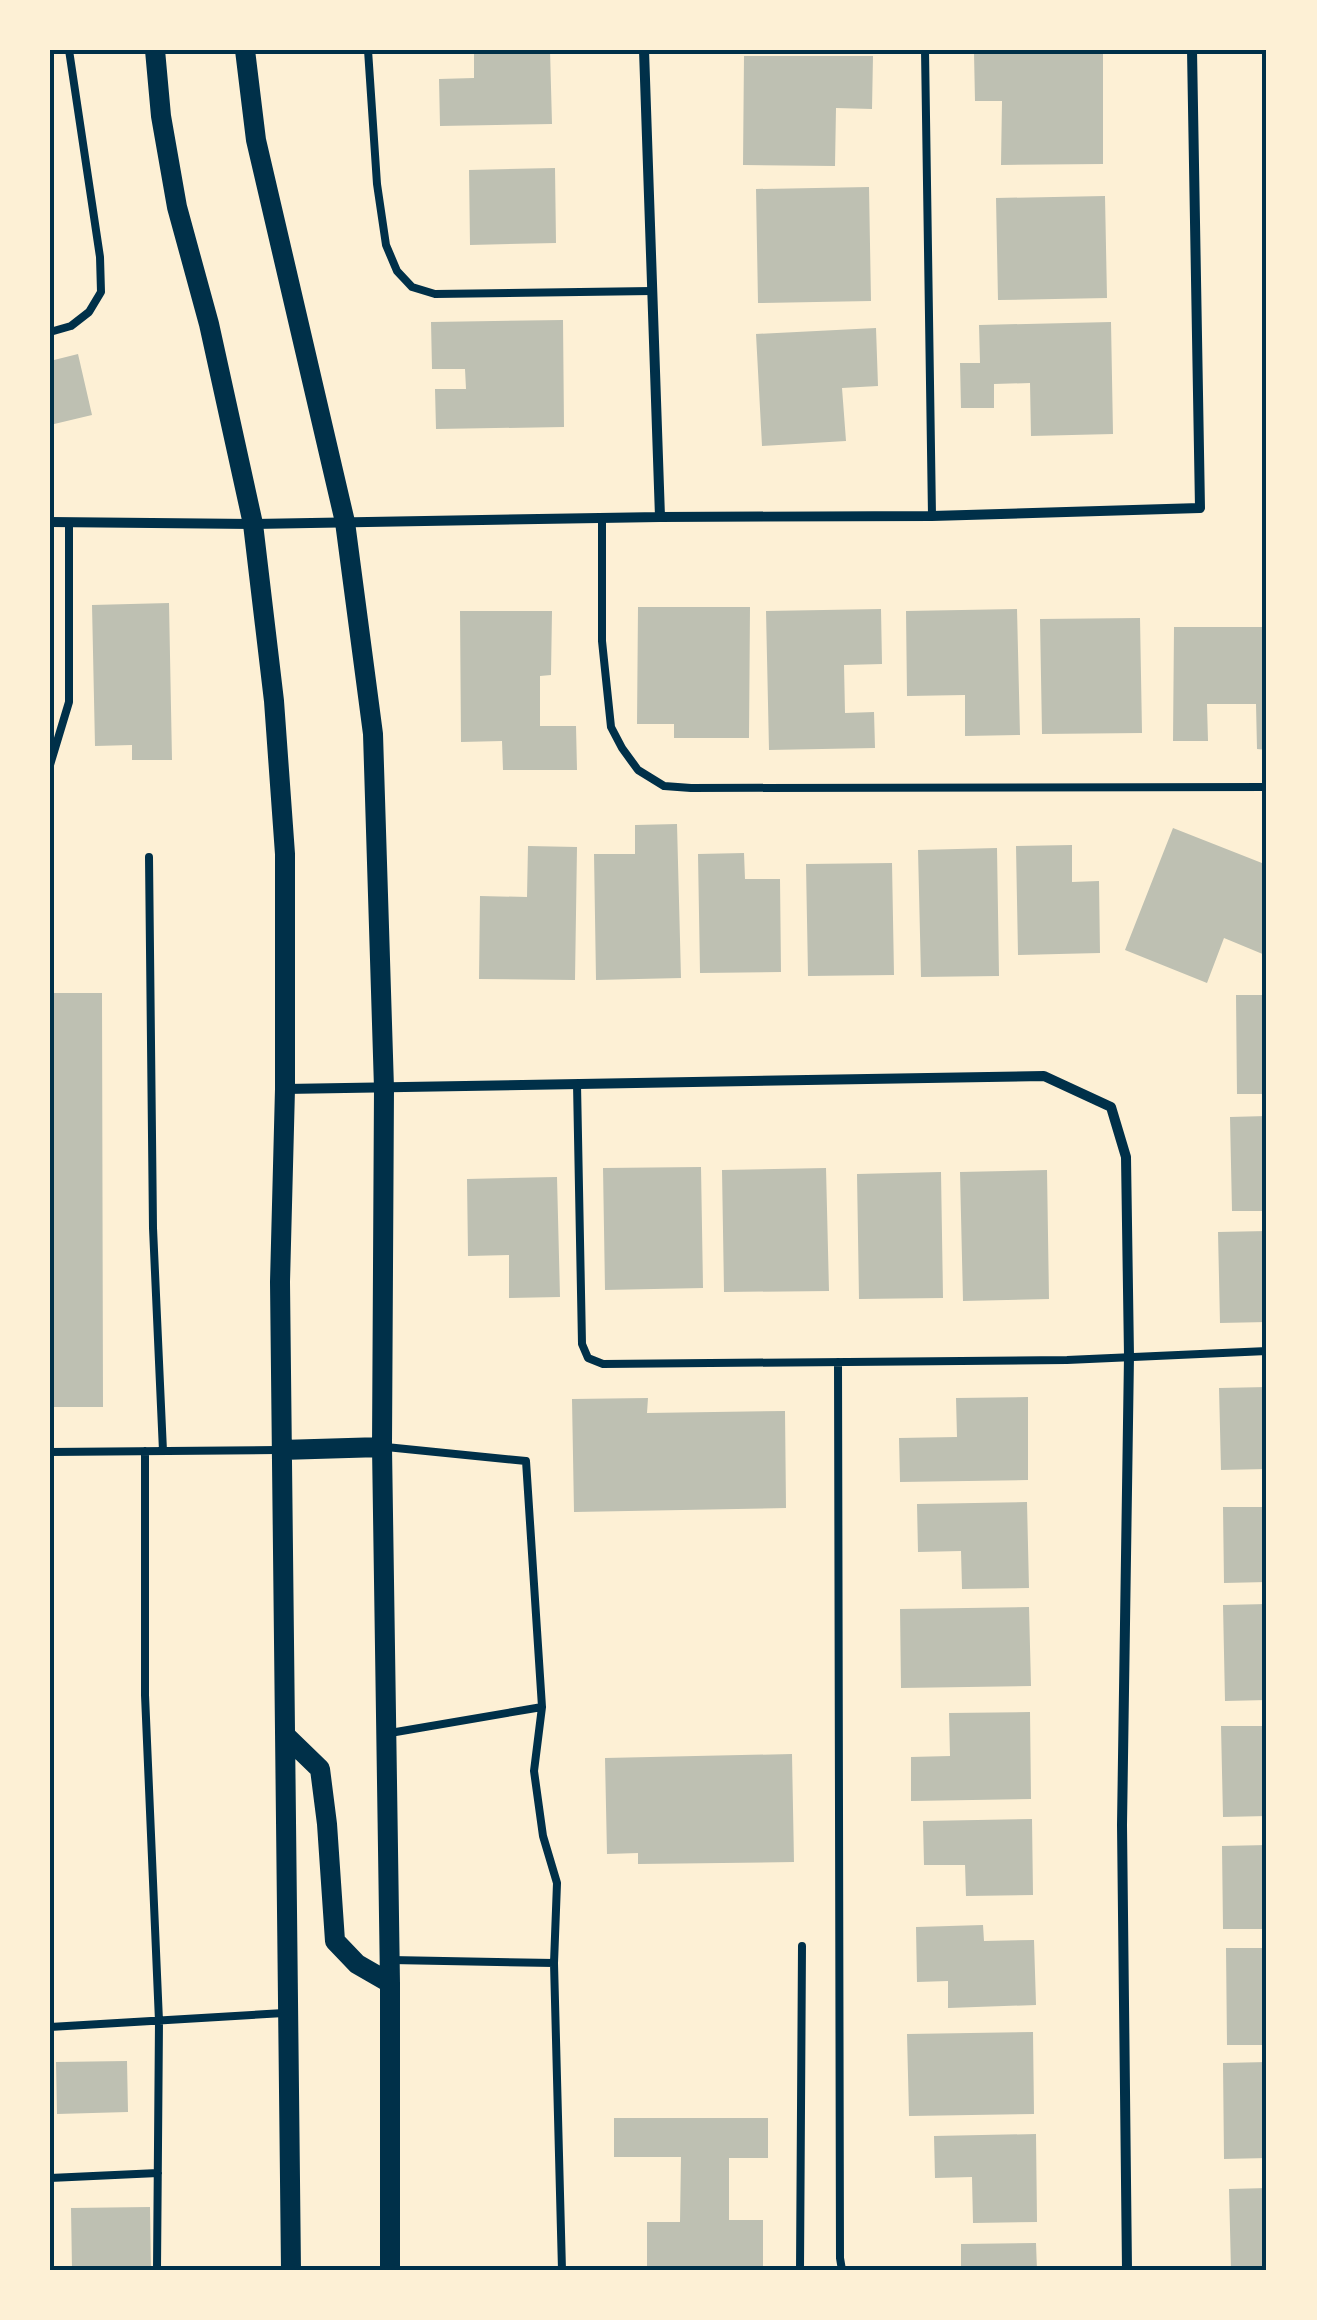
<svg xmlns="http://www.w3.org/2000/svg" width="1317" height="2320" viewBox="0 0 1317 2320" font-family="Mulish,sans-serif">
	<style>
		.building { fill: #bec0b2 }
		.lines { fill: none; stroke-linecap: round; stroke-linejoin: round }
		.service { stroke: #003049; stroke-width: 8 }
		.minor { stroke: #003049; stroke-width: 10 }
		.secondary { stroke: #003049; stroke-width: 20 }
		.neatline { fill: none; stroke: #003049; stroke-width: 4 }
	</style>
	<rect width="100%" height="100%" fill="#fdf0d5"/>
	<!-- building -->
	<path class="building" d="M474,50H550L552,124L440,126L439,79L474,78Z
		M1103,52V164L1001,165L1002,101H975L974,53Z
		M744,56H873L872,109L836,108L835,166L743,165Z
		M555,168L556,243L470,245L469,170Z
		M869,187L871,301L758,303L756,189Z
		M1105,196L1107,298L998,300L996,198Z
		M563,320L564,427L436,429L435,389H466L465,369H432L431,322Z
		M1111,322L1113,434L1031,436L1030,383L994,384V408H961L960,363H980L979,325Z
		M876,328L878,386L842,388L846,441L762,446L756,334Z
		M78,354L92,415L50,425V361Z
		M169,603L172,760H132V745L95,746L92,605Z
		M638,607H750L749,738H674V724H637Z
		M881,609L882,664L844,665L845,713L874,712L875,748L769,750L766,611Z
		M1017,609L1020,735L965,736V695L907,696L906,611Z
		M460,611H552L551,675L540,676V726H576L577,770H503L502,741L461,742Z
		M1140,618L1142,733L1042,734L1040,619Z
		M1174,627H1267V750L1257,749L1256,704H1207L1208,741H1173Z
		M677,824L681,978L596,980L594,854H635V825Z
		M1173,828L1267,865V949L1265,955L1224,938L1207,983L1125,950Z
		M1072,845V882L1099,881L1100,953L1018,955L1016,846Z
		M528,846L577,847L575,980L479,979L480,896L527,897Z
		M997,848L999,976L921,977L918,850Z
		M744,853L745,879H780L781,972L700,973L698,854Z
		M892,863L894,975L808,976L806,864Z
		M50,993H102L103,1407H50Z
		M1236,995H1267V1094H1237Z
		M1267,1116V1211H1232L1230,1117Z
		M701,1167L703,1288L605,1290L603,1168Z
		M826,1168L829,1291L724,1292L722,1170Z
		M1047,1170L1049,1299L963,1301L960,1172Z
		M941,1172L943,1298L859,1299L857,1174Z
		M557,1177L560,1297L509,1298V1255L468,1256L467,1179Z
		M1267,1231V1322L1220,1323L1218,1232Z
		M1267,1387V1469L1221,1470L1219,1388Z
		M1028,1397V1480L900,1482L899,1438L957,1437L956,1398Z
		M648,1398L647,1413L785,1411L786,1508L574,1512L572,1399Z
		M1027,1502L1029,1588L962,1589L961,1551L918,1552L917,1504Z
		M1223,1507H1267V1582L1224,1583Z
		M1267,1604V1700L1225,1701L1223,1605Z
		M1029,1607L1031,1686L901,1688L900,1609Z
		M1030,1712L1031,1799L911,1801V1757L950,1756L949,1713Z
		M1221,1726H1267V1816L1223,1817Z
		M792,1754L794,1862L638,1864V1853L607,1854L605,1758Z
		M1032,1819L1033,1895L966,1896L965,1865H924L923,1821Z
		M1267,1845V1929H1223L1222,1846Z
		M983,1925L984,1941L1034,1940L1036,2005L948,2008V1981L917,1982L916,1927Z
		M1226,1948H1267V2045H1227Z
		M1033,2032L1034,2114L909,2116L907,2034Z
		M127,2061L128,2112L57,2114L56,2062Z
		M1267,2062V2158L1224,2159L1223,2063Z
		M614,2118H768V2158H729V2220H763V2270H647V2222H680L681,2157H614Z
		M1036,2134L1037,2222L973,2223L972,2177L935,2178L934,2136Z
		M1267,2188V2270H1231L1229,2189Z
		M150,2207L151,2270H72L71,2208Z
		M1036,2243L1037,2270H961V2244Z"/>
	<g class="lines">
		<!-- service -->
		<path class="service" d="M368,50L377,184L386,245L397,271L412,287L435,294L652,291
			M925,50L932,516
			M50,332L71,326L89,312L101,292L100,257L69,50
			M602,519V641L611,727L622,748L638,770L664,786L691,788L1267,787
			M50,765L69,702V522
			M149,857L153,1228L163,1451
			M577,1084L582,1344L588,1358L603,1364L1067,1360L1267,1351
			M838,1362L840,2258L842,2270
			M386,1447L526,1461L542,1707L390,1733
			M145,1451V1695L159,2021L157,2270
			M50,1452L277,1450
			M542,1707L534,1771L543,1836L557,1883L554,1963
			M391,1960L554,1963L562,2270
			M50,2027L284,2013
			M50,2178L158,2173
			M800,2270L802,1946"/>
		<!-- minor -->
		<path class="minor" d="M644,50L660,517
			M50,522L253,524L660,517L932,516L1200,508L1192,50
			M285,1089L1044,1076L1111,1107L1126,1157L1129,1356L1122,1825L1127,2270"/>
		<!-- secondary -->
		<path class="secondary" d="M155,50L161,116L177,207L209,324L253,524L274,701L285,854V1089L280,1282L291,2270
			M245,50L256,140L345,522L373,734L384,1088L382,1447L390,1983V2270
			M281,1450L382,1447
			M286,1736L320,1769L327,1824L335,1941L357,1964L390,1983"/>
	</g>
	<!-- border -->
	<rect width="1317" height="2320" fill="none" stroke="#fdf0d5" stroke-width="105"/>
	<rect x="52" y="52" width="1212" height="2216" class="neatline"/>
</svg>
